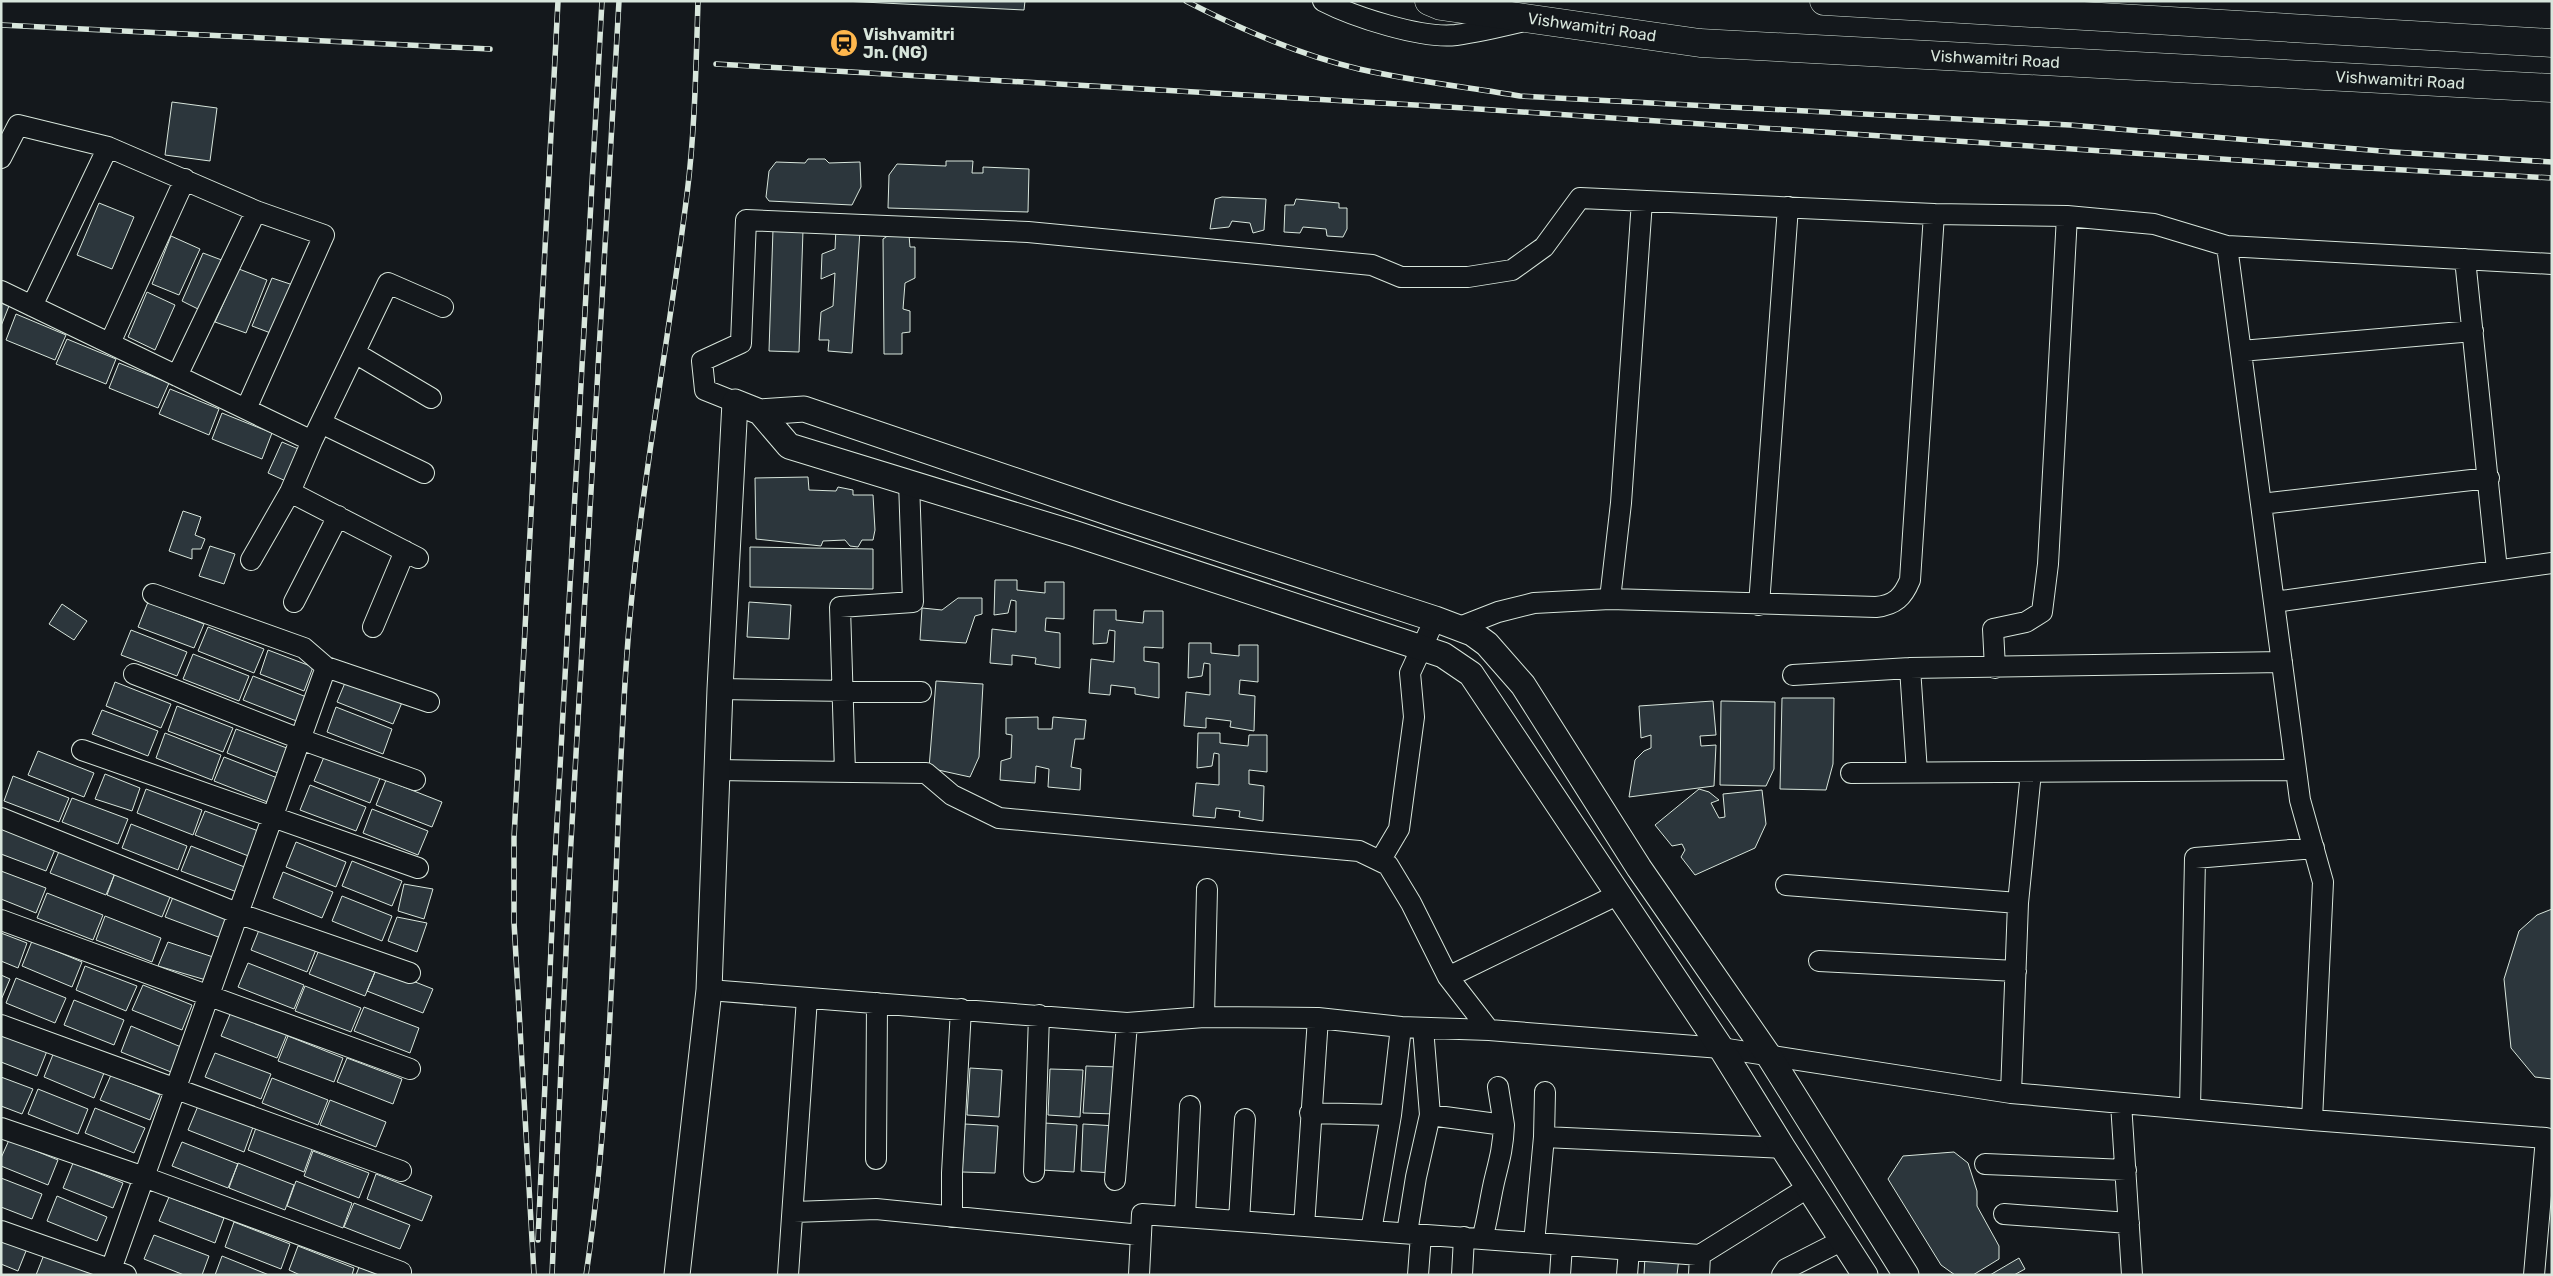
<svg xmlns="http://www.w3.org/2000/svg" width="2553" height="1276" viewBox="0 0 2553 1276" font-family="Rubik,sans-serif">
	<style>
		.building { fill: #2c363c; stroke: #d8e6dc }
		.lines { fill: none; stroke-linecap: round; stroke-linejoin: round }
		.minor-casing { stroke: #d8e6dc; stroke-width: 22 }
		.tertiary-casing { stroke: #d8e6dc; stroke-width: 27 }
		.secondary-casing { stroke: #d8e6dc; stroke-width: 29 }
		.minor { stroke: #14181c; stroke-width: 20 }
		.tertiary { stroke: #14181c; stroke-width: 25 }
		.secondary { stroke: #14181c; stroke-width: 28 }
		.rail-casing { stroke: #d8e6dc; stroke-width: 5.5 }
		.rail { stroke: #14181c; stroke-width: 4; stroke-dasharray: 11; stroke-linecap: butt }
		.labels { text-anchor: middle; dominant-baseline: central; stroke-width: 4; stroke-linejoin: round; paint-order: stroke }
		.street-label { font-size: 16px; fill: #d8e6dc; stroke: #14181c }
		.poi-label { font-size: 16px; font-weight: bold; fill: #d8e6dc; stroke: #14181c; text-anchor: start }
	</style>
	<rect width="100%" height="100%" fill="#14181c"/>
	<!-- building -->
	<path class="building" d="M843,1H1025L1024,10Z
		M172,102L217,108L210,161L165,155Z
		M808,159H825L829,163L860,162L861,187L852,205L769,201L766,197L769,171L776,162L805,163Z
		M946,161H973L972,173H983V167L1029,169L1028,212L888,208L889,175L897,164L946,166Z
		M1222,197L1266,199L1264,230L1253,233L1250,223L1232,221L1229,227L1210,229L1215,199Z
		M1296,199L1339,203V208H1347V229L1343,237L1327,236L1326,229L1303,227L1300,233L1284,232L1285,205H1294Z
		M99,203L134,217L112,269L77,255Z
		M836,228L860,230L852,353L828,351L829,340H819L821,312L833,306L835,273L821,279L822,254L835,249Z
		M773,229L803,230L799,352L769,351Z
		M889,235H909L910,247H915V278L905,283L903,309L910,311V332L902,333V354H884L883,239Z
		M171,236L200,249L179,295L152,284Z
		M203,253L227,262L204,312L182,301Z
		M239,269L267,280L246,333L215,322Z
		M272,278L296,286L276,335L252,326Z
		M147,292L175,305L155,350L128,337Z
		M1,303L9,306L1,326Z
		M16,314L66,335L55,360L6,340Z
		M67,339L116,359L106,384L56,364Z
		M119,363L169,383L158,408L109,388Z
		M170,389L219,409L209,435L159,414Z
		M222,413L272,433L262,459L212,439Z
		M282,442L303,451L288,482L268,473Z
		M808,477L809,490L836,491L838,487L853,490V495H873L875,530L873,540H862L858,547L850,546L845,540L823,541L821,546L756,539L755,478Z
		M183,511L201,517L195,535L205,539L201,549H192V559L169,551Z
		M210,546L235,554L224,584L199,576Z
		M750,547L873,549V589L750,587Z
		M995,580H1017V590L1045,593V582H1064V619L1046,618L1045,631L1060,633V668L1035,664L1036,658L1012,655V665L990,663L992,629L1016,632V601L1011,600L1008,613L994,615Z
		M958,598H982V614L975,616L966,643L920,640L922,608L942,610Z
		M148,602L204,624L194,648L138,627Z
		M749,602L791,605L789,639L747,637Z
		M62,604L87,621L74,640L49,624Z
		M1094,610H1116V620L1143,623L1144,611H1163V648L1144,647V661L1159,663V698L1135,694V688L1111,685L1110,695L1089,693L1091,659L1114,662L1115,631L1109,630L1107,643L1093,644Z
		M208,627L264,649L254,673L198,651Z
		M131,630L187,652L177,676L121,655Z
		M1189,643H1211V653L1239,656V645H1258V682L1240,680L1239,694L1255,696L1254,731L1230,727L1231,721L1206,718V728L1184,726L1186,692L1210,695V664L1204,663L1202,676L1188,678Z
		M268,650L313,667L304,691L260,674Z
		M193,654L249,676L239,701L183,679Z
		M253,676L309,698L299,722L243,700Z
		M347,678L403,700L393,724L337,702Z
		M936,681L983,684L979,757L970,777L929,768Z
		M115,682L171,704L161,728L106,706Z
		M1782,698H1834L1833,764L1826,790L1780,789Z
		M1713,701L1716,735L1700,736L1701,746L1716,745L1714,786L1629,797L1635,760L1644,751L1651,748V735L1641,738L1639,706Z
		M1721,701L1775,702L1774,769L1766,786L1720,785Z
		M177,706L233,728L223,752L168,731Z
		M336,707L392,729L383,754L327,732Z
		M102,710L158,731L148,756L92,734Z
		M1038,717V729H1052L1053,717L1086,720L1084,739H1075L1071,767L1081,769L1080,790L1048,787L1049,769L1036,766L1035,783L1000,780L1001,761L1011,758L1012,735L1006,734V718Z
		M236,729L292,750L283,775L227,753Z
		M165,733L221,755L212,780L156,758Z
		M1198,733H1220V743L1248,746L1249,735H1267V772L1249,770V784L1264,786L1263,821L1239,817L1240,811L1216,808L1215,818L1193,816L1196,783L1219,785V754L1214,753L1212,766L1197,768Z
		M38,751L94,773L84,797L28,775Z
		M224,757L280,779L270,803L214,781Z
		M324,757L380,778L370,803L314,781Z
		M105,774L140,788L132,811L95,799Z
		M13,776L69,798L59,822L4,801Z
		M386,780L442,802L432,827L376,805Z
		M310,785L366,807L356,831L300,810Z
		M146,789L202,810L193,835L137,813Z
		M1699,789L1709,792L1719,800L1711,803L1719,818L1725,817L1723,794L1762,790L1766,824L1755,848L1695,875L1681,857L1685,850L1682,844L1672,846L1655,825Z
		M72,798L128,819L118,844L62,822Z
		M372,809L428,831L418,855L363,833Z
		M205,811L261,832L251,857L195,835Z
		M131,824L187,846L178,870L122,848Z
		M1,825L56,847L46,871L1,854Z
		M296,842L346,862L336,887L286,867Z
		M191,846L247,868L237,892L181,871Z
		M60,849L116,871L106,895L50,873Z
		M352,861L402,881L392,906L342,886Z
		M116,870L172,892L162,917L107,895Z
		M1,871L46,888L36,913L1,899Z
		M283,872L333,892L322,918L273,898Z
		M404,884L433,889L424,919L398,911Z
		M175,892L231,914L221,938L165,917Z
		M47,893L103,915L93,940L37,918Z
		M342,896L392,916L382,941L332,921Z
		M2552,909V1079L2535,1077L2511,1048L2504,979L2519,931L2537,915Z
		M105,916L161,938L152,962L96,940Z
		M397,917L427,923L417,952L388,941Z
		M261,925L317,947L307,972L251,950Z
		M1,933L27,943L18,968L1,961Z
		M32,941L82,962L72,987L22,966Z
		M168,942L213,957L206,980L158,966Z
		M319,950L375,972L365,996L309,974Z
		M248,963L304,985L294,1009L238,987Z
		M85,966L137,986L126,1011L76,990Z
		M377,967L433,989L423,1013L367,991Z
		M1,975L10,979L1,1000Z
		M16,978L66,998L55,1023L6,1003Z
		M143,985L192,1005L182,1030L132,1010Z
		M305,986L361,1008L351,1032L295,1011Z
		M74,1000L124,1020L114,1045L64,1025Z
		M364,1007L419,1028L410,1053L354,1031Z
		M231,1012L287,1034L277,1058L221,1036Z
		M131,1026L181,1047L171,1072L121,1052Z
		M1,1033L47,1051L37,1076L1,1062Z
		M288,1036L343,1058L334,1082L278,1061Z
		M54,1052L104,1073L94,1098L44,1077Z
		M215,1053L271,1074L261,1099L205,1077Z
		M347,1058L402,1079L393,1104L337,1082Z
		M1086,1066L1119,1067L1116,1114L1083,1113Z
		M970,1068L1002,1070L999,1117L967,1115Z
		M1050,1069L1083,1070L1080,1117L1048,1115Z
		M111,1075L160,1095L150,1120L100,1100Z
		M1,1077L33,1089L22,1114L1,1106Z
		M272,1078L328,1100L318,1125L262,1103Z
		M38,1089L88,1109L78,1134L28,1114Z
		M330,1100L386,1122L376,1147L320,1125Z
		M198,1106L253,1127L244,1152L188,1130Z
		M95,1108L145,1128L134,1153L85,1133Z
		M1044,1123L1077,1125L1074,1172L1042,1170Z
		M965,1124L998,1126L995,1173L962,1172Z
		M1083,1124L1116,1126L1113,1173L1081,1171Z
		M257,1125L313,1147L304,1172L248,1150Z
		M9,1140L58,1160L48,1185L1,1166V1158Z
		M182,1142L238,1164L228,1188L172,1166Z
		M313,1151L369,1173L359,1198L304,1176Z
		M1954,1152L1968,1163L1977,1191V1206L1999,1246V1259L1973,1275H1955L1941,1265L1888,1179L1903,1156Z
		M73,1163L123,1183L113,1208L63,1188Z
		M238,1163L294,1185L285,1210L229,1188Z
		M376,1174L432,1196L422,1221L367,1199Z
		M1,1178L42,1194L32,1219L1,1207Z
		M296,1181L352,1203L343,1228L287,1206Z
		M57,1196L107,1217L97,1241L47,1221Z
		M169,1197L224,1218L215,1243L159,1221Z
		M354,1203L410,1225L400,1249L344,1227Z
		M234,1222L290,1244L281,1269L225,1247Z
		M1,1235L28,1246L18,1271L1,1264Z
		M154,1235L209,1256L202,1275H184L144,1259Z
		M298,1246L354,1268L352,1275H300L289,1270Z
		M45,1252L95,1272L94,1275H36Z
		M222,1256L269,1275H215Z
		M1645,1256L1679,1258L1677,1275H1644Z
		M2019,1258L2025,1269L2014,1275H1990Z
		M359,1267L379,1275H356Z"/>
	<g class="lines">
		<!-- minor casing -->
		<g class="minor-casing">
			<path id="minor" d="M1323,1C1354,17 1422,39 1456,35C1477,32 1499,27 1520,22
				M1,158L18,125L108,147L256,211L324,235L246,409
				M2227,246L2300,800L2323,882L2312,1120
				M2465,259L2497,570
				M1,291L312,441L388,283L443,307
				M32,306L108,147
				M110,343L185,179
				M2241,351L2473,331
				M355,353L431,398
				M177,376L256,211
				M735,402L705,390L702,361L741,343L746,220L1028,232L1372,265L1401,277H1468L1512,270L1544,247L1580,198L1934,214L2067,216L2154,224L2227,246L2552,264
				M321,423L424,473
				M290,492L418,558
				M2261,504L2489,478
				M251,560L290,492L312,441
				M153,594L304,648L326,667L429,702
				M1610,599L1621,503L1642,201
				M294,602L338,516
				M2274,602L2552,563
				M1759,605L1788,207
				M373,627L405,551
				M1457,628L1498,612L1534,603L1610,599L1876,607C1895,605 1903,597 1910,580L1934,214
				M1910,668L1917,772
				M1995,668L1993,629L2026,622L2042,612L2048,564L2067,216
				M134,674L300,739L415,780
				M1793,675L1910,668L2282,662
				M720,689L921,692
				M82,750L418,868
				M717,770L926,773L952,795L999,818L1359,851L1388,865L1411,903L1448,977L1489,1030
				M845,772L840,607L913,602L909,481
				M1851,773L2296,770
				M1,818L237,913L410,973
				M1380,861L1399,829L1414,717L1410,673L1435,619
				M1786,885L2018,903L2011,1093
				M2018,903L2031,772
				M1,920L410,1069
				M1819,961L2016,971
				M1448,977L1619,894
				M709,990L1127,1023L1204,1017L1318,1018L1401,1027L1489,1030L1721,1048L2011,1093L2312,1120L2546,1138L2534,1275
				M1204,1017L1207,889
				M1,1025L401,1171
				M2121,1103L2132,1275
				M2190,1109L2195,858L2314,848
				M1310,1113L1391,1115
				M1430,1115L1504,1125L1498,1087
				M1,1128L144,1177L401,1272
				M1544,1137L1545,1092
				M876,1159L877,1003
				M1985,1164L2126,1170
				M1034,1172L1039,1015
				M1115,1180L1127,1023
				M794,1212L876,1209L1141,1235
				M2004,1214L2129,1223
				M952,1217V1173L961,1009
				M1185,1217L1190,1106
				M1239,1221L1245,1119
				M1304,1226L1318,1018
				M1,1231L126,1275
				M1371,1231L1391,1115L1401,1027
				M1407,1233L1416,1177L1430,1115L1423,1028
				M1482,1239C1488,1219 1490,1198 1495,1178C1500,1158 1503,1147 1504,1125
				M1534,1243L1544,1137L1783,1148
				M109,1275L326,667
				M788,1275L807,998
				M1139,1275L1142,1214L1700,1255L1809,1187
				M1418,1275L1421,1235
				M1462,1275L1464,1237
				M1560,1275L1562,1245
				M1627,1275L1629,1250
				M1699,1275L1700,1255
				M1782,1275L1786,1269L1843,1240"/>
		</g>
		<!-- tertiary casing -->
		<g class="tertiary-casing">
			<path id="tertiary" d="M760,412L789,446L1076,534L1422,648L1443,655L1471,674L1721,1048L1783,1148L1865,1275
				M677,1275L709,990L720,689L735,402L760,412L804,409L1119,516L1435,619L1472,633L1487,644L1523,685L1639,868L1769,1056L1906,1275"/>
		</g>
		<!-- secondary casing -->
		<g class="secondary-casing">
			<path id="secondary" d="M1429,1L1441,6L1700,43L2552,88
				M1824,1L2552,43"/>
		</g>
		<!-- minor -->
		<use href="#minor" class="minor"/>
		<!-- tertiary -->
		<use href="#tertiary" class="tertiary"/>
		<!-- secondary -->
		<use href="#secondary" class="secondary"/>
		<!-- rail casing -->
		<g class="rail-casing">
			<path id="rail" d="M1186,1C1240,29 1300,55 1359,69C1412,81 1466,87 1520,96L2070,125L2393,152L2552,162
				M1,25L490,49
				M716,64L1449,107L2312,165L2552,178
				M538,1240L555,859L602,1
				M534,1275L514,922V838L558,1
				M552,1275L570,859L619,1
				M586,1275C617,1070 612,859 627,653C638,499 668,347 687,194C695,130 696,65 698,1"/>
		</g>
		<!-- rail -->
		<use href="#rail" class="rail"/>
	</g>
	<!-- icons -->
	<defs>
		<g id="station-disc" transform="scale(1.4375)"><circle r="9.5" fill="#ffb74d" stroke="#14181c"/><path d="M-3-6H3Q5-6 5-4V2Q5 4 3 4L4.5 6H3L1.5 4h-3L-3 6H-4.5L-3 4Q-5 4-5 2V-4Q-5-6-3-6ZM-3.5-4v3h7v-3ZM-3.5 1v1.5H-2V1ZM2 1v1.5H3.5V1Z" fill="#111"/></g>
	</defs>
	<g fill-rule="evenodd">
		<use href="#station-disc" x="844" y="43"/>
	</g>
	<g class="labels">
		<!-- street labels -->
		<g class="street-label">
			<text transform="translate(1592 27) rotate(8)">Vishwamitri Road</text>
			<text transform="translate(1995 59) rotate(3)">Vishwamitri Road</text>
			<text transform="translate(2400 80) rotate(3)">Vishwamitri Road</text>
		</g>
		<!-- poi labels -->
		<g class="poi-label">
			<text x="863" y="34">Vishvamitri<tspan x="863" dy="18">Jn. (NG)</tspan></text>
		</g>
	</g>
	<!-- border -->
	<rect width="2553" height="1276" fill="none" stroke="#d8e6dc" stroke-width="5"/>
</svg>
